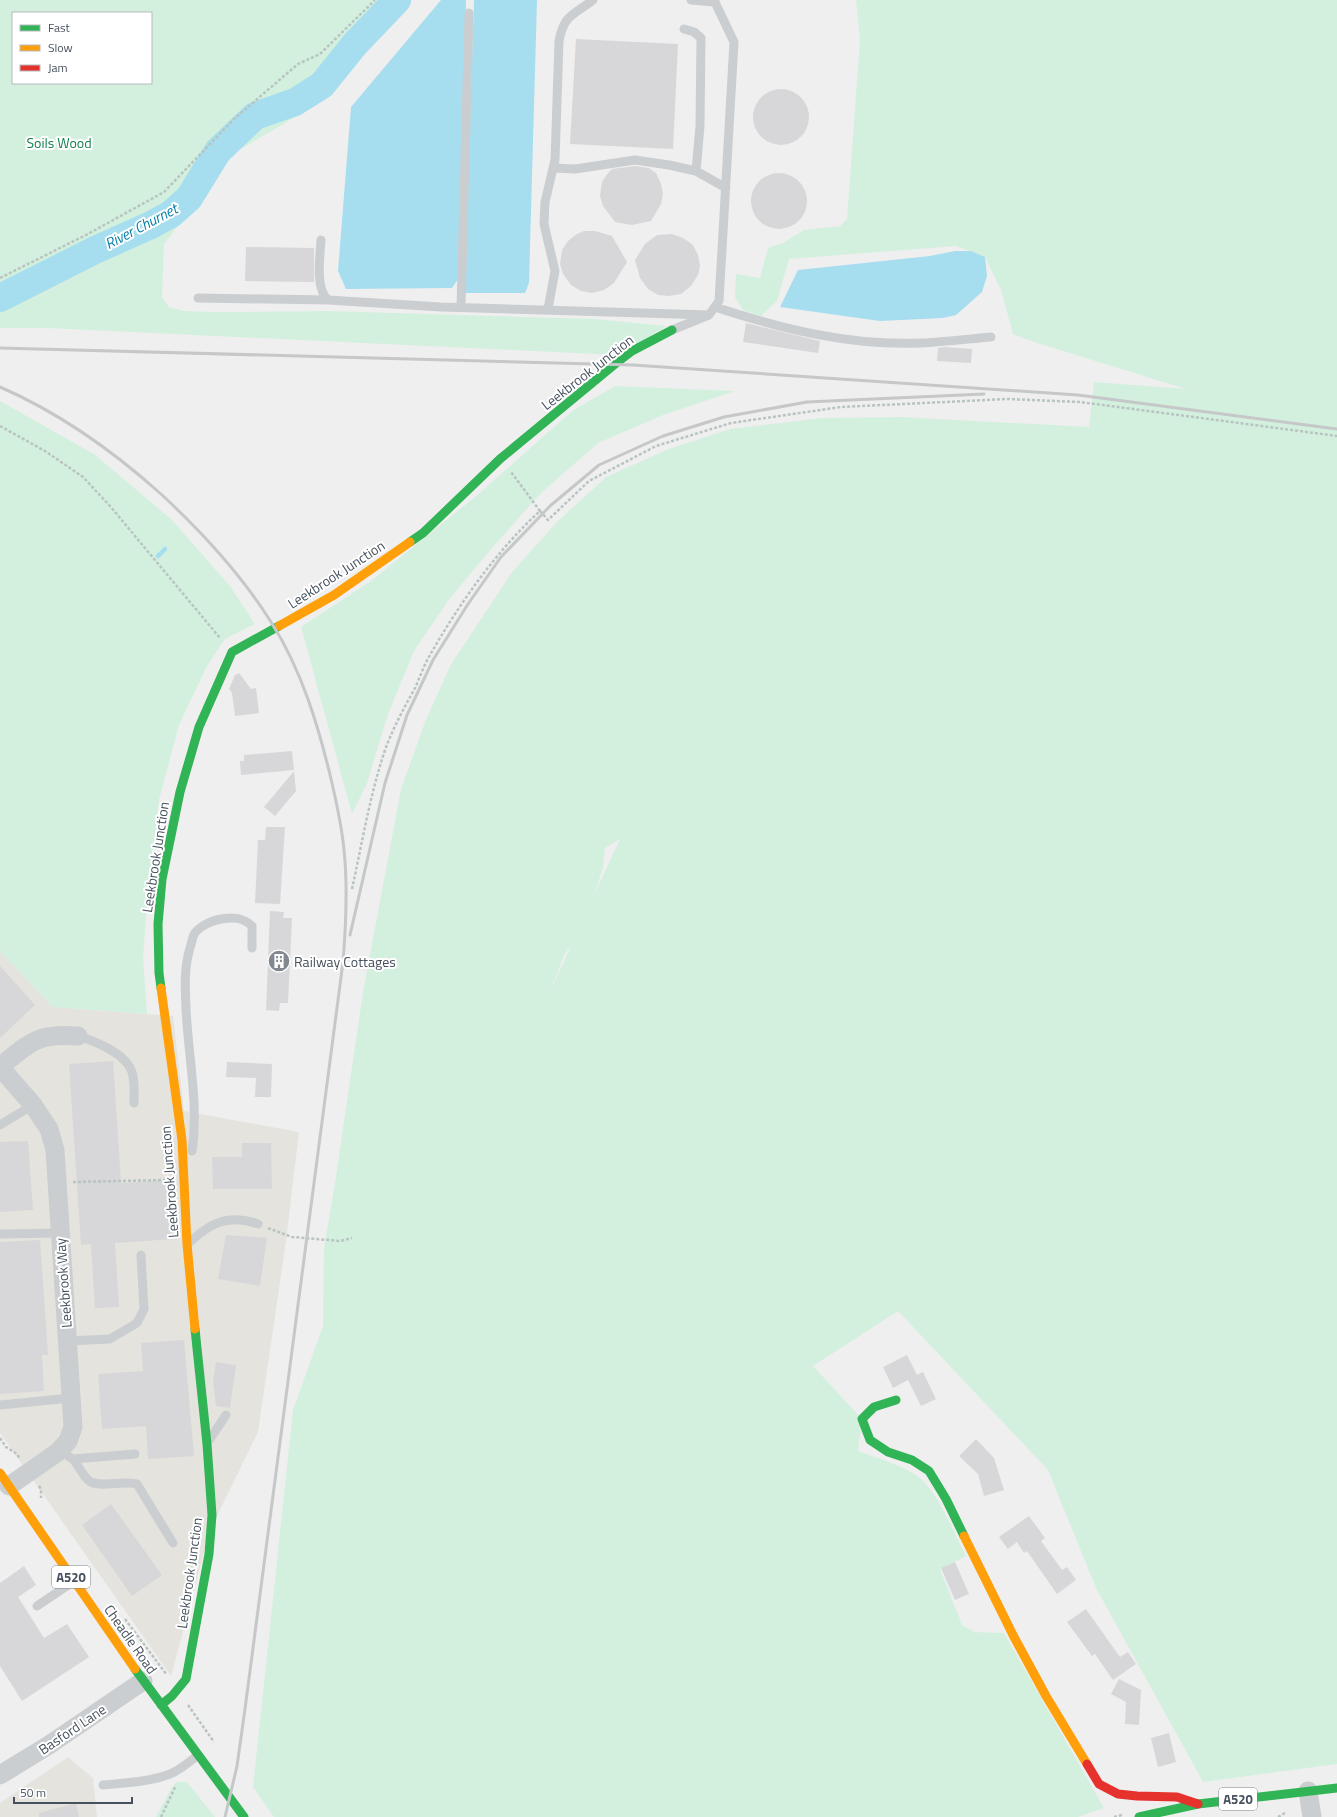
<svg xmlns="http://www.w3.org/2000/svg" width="1337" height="1817" viewBox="0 0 1337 1817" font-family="'Titillium Web',sans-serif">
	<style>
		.commercial { fill: #e5e3dd }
		.green { fill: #d3f0df; fill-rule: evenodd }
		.water { fill: #a6deef }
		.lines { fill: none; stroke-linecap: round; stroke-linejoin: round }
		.stream { stroke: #a6deef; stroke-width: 4.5 }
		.river { stroke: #a6deef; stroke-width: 28 }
		.building { fill: #d7d7d9 }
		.path { stroke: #b8c4c1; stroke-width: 2.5; stroke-dasharray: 3 2; stroke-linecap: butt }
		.lane { stroke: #cbced0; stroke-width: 9 }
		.street { stroke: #cbced0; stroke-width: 19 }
		.fast { stroke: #30b455; stroke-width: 9 }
		.slow { stroke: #ff9f0a; stroke-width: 9 }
		.jam { stroke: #e5322d; stroke-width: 9 }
		.rail { stroke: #c5c7c9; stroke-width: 3 }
		.labels { text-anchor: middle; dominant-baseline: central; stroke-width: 4; stroke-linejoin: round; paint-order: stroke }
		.shield { fill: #fff; stroke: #7e858e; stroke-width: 1 }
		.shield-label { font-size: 13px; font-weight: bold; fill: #46515d }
		.park-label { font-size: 14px; fill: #13824e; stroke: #fff }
		.street-label { font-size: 14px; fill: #46515d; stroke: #fff }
		.poi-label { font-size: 14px; fill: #46515d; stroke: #fff; text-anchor: start }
		.water-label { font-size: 15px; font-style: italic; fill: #0780a7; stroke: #fff }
	</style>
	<rect width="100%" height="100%" fill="#f0efef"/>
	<!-- commercial -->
	<path class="commercial" d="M0,951L53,1007L173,1016L184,1111L299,1132L286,1241L258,1432L210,1530L171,1676L0,1433Z
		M68,1757L93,1778L97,1817H0V1803Z"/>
	<!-- green -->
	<path class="green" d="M0,0H411L326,99L234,153L164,244L162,297L169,307L184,311L215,312L329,311L594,319L667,326L617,355L47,328H0ZM13,13H151V83H13Z
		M856,0H1337V1764L1203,1782L1096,1588L1048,1470L898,1311L813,1366L862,1419L858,1451C875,1457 901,1465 916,1475C938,1490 953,1532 966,1556L940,1569L962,1625L974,1632L1004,1633L1104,1808L1078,1817H274L253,1787L293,1410L323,1326L324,1248L335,1183L363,992L401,789L425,722L450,666L512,572L557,522L606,477L666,450L730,429L821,418L902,417L1089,427L1094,382L1186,389L1037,343L1013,334L1001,290L985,257L956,246L789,259L777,301L761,316L743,310L735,297L736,274L760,278L768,248L783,243L804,230L840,226L847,219L860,39ZM620,839L594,895L603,868L605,848ZM571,946L549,994V995L564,955Z
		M615,386L735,391L663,415L598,443L540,494L492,548L450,598L414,651L388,714L367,783L352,814L301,627L371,581L475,497L572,411Z
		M0,401L94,454L171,519L230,586L255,624L225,639L207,666L179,725L159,800L149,881L143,957L147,1014L53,1007L0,951Z
		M177,1782H187L215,1817H156L172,1787Z"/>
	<!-- water -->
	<path class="water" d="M441,0H466L459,278L452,288L346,289L338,271L351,107Z
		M474,0H537L529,283L525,293H464Z
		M955,251H971L985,257L987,276L982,292L956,315L943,318L880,321L780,307L798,270L930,256Z"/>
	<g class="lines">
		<!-- stream -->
		<path class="stream" d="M158,556L165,549"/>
		<!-- river -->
		<path class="river" d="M0,298L95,250L151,225L171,214L189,198L218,151L255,116L295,102L322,85L355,44L397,0"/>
	</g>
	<!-- building -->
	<path class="building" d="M576,39L678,44L673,149L570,144Z
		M753 117a28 28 0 1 1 56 0a28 28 0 1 1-56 0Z
		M635,166L649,168L656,173L661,184L663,194L661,204L651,221L632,225L615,222L603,206L600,196L602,182L608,173L612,169Z
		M751 201a28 28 0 1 1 56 0a28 28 0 1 1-56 0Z
		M584,231H595L612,236L627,262L614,283L604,290L592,293L581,291L571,285L563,274L560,264L562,250L568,241L577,234Z
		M672,234L683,238L693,245L698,255L700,266L698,275L691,286L681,294L669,296L658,295L648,289L640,278L635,260L645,244L657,235Z
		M246,247L314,248V282L245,281Z
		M746,323L820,341L818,353L743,342Z
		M945,347L972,349L971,363L937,361L938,348Z
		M239,673L251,689L256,688L259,713L235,716L232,693L229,689L235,675Z
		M292,751L294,770L241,775L240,761H244V755Z
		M294,771L296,791L275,816L264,807Z
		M266,827H285L280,904L255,903L258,840H265Z
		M270,911L284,912L283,918H292L288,1003H280L279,1011L266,1010Z
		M0,966L35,1005L0,1038Z
		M113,1061L121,1183L171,1180L174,1239L115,1243L119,1307L95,1308L91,1244L81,1245L69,1064Z
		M227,1062L272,1064L271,1097H255L256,1078L226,1077Z
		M28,1141L33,1210L0,1212V1142Z
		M242,1143H271L272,1189H213L212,1157H242Z
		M226,1235L267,1238L260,1286L218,1279Z
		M40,1240L48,1355H42L44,1391L0,1394V1242Z
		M184,1340L194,1456L148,1459L146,1426L102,1429L98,1374L143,1371L141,1343Z
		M907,1355L917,1375L923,1372L936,1399L921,1406L908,1380L893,1388L883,1367Z
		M216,1362L236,1365L230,1408L216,1406L213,1382Z
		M976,1439L994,1458L1004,1490L984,1496L978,1474L959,1456Z
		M111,1504L162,1575L132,1596L82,1525Z
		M1029,1516L1045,1538L1041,1541L1062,1570L1067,1567L1076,1580L1057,1594L1027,1551L1024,1553L1017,1542L1008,1549L999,1537Z
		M955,1562L969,1594L955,1600L941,1568Z
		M24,1566L36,1585L18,1597L44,1638L67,1624L89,1657L22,1701L0,1666V1583Z
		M1086,1609L1120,1657L1128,1652L1136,1664L1113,1680L1095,1654L1092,1656L1067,1622Z
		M1119,1679L1141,1690L1139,1725L1125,1724L1126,1702L1111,1694Z
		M1169,1733L1176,1762L1158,1767L1151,1738Z
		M76,1803L79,1817H39V1813Z"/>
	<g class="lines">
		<!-- path -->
		<path class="path" d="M0,278L86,235L164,192L234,119L298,64L320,54L375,0
			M0,426L45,451L83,477L110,506L220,638
			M540,511L548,520L589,481L656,446L731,423L841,407L1007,399L1080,402L1337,436
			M352,889C362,843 370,795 385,750C393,728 404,708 415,688C420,677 424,665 430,655C459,604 497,550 540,511L511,472
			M73,1182L166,1180
			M268,1228L292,1237L340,1241L352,1238
			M0,1438L6,1447L17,1454L20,1459
			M39,1486L41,1489V1498
			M125,1619L167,1675
			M188,1705L214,1742
			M161,1817L176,1785
			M1114,1817L1122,1815
			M1278,1817L1285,1813"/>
		<!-- lane -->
		<path class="lane" d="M691,0L714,2
			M684,29L694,32L701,38L700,126L696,171
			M554,168L575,169L635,160L669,165L696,171L726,188
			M321,240C320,257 315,289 328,300L441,307L709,315
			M198,298L328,300
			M461,307L469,13
			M715,307C782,329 850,346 921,343C944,342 968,339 991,337
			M548,309L555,271L544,224L545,202L555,160L559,41C564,14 574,15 593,0
			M672,330L709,315L719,301L734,42L714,0
			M78,1036C94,1041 126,1053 132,1072C135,1082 134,1093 134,1103
			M0,1125L33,1105
			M192,1151C199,1104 188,1055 186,1008C185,987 184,968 190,948C192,943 192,937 195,933C200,926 213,920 221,919C233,917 242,917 252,926V948
			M0,1234L60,1233
			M190,1242C211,1222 229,1214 258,1224
			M67,1341L110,1339L137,1323L144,1309L141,1255
			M0,1405L71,1398
			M210,1439L226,1415
			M69,1457L73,1459L135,1454
			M73,1459C78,1465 82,1474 88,1480C97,1489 123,1480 137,1484L173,1543
			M37,1606L74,1581
			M103,1785C124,1783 149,1782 170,1774C180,1770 189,1762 198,1755"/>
		<!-- street -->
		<path class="street" d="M0,1067L33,1105L49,1129L55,1150L73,1427L68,1441L58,1452L9,1486
			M0,1067C30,1042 37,1033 78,1036
			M0,1775L49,1745L143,1681
			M1308,1791L1312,1817"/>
		<!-- fast -->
		<path class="fast" d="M410,542L423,533L500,459L615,364L632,351L672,330
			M161,988L159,973L158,924L162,879L180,792L199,727L232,652L279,626
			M896,1400L874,1407L862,1419L870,1440L888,1452L912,1460L929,1471L946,1499L964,1536
			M135,1669L244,1817
			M161,1705L172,1696L186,1679L209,1554L212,1515L207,1444L195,1329
			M1139,1817L1198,1804L1337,1788"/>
		<!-- slow -->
		<path class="slow" d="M279,626L334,595L410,542
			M161,988L182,1140L187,1244L195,1329
			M0,1473L135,1669
			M964,1536L1014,1637L1046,1696L1087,1764"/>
		<!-- jam -->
		<path class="jam" d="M1087,1764L1099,1784L1118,1794L1137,1796L1177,1797L1198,1804"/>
		<!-- rail -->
		<path class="rail" d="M0,348L633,365L1078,395L1337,429
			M0,387C60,413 113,451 161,494C203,533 241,574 271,622C302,670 319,728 332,783C337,805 342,828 344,850C348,887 346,925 343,962L245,1709L237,1766L225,1817
			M350,935L385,783L407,715L433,660L468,604L501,557L550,506L599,465L663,436L724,417L807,402L984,394"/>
	</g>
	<!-- icons -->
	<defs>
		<g id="building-disc" transform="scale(1.15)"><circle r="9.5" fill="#828890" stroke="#fff"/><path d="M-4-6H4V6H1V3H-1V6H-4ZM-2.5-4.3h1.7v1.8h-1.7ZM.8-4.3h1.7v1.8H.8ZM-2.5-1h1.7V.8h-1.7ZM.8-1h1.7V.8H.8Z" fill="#fff"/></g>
	</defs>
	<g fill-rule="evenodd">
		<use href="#building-disc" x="279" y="961"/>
	</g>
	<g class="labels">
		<!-- shield labels -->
		<g class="shield">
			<rect x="52" y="1566" width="38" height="22" rx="3"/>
			<rect x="1219" y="1788" width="38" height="22" rx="3"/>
		</g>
		<g class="shield-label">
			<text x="71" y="1577">A520</text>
			<text x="1238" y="1799">A520</text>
		</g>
		<!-- park labels -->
		<g class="park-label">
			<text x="59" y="142">Soils Wood</text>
		</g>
		<!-- street labels -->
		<g class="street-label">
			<text transform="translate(587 372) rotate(-38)">Leekbrook Junction</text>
			<text transform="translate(336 574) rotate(-33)">Leekbrook Junction</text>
			<text transform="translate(155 857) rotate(-81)">Leekbrook Junction</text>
			<text transform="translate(169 1182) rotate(-94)">Leekbrook Junction</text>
			<text transform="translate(63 1283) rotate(-94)">Leekbrook Way</text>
			<text transform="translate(189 1573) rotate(-82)">Leekbrook Junction</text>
			<text transform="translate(131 1639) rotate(55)">Cheadle Road</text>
			<text transform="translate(72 1729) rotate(-34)">Basford Lane</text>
		</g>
		<!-- poi labels -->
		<g class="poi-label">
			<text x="294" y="961">Railway Cottages</text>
		</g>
		<!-- water labels -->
		<g class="water-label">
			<text transform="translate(141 226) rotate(-28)">River Churnet</text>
		</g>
	</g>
	<!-- legend -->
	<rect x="12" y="12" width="140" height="72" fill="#ffffff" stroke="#b5b9be"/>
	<rect x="20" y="25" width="20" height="6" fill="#30b455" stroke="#b5b9be"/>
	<text x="48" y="32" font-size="12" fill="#46515d">Fast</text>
	<rect x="20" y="45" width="20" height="6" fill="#ff9f0a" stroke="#b5b9be"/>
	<text x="48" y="52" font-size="12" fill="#46515d">Slow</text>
	<rect x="20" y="65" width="20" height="6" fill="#e5322d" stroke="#b5b9be"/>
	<text x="48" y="72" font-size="12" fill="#46515d">Jam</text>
	<!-- scale -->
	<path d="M14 1797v6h118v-6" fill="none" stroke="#46515d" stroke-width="2"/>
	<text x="20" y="1797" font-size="12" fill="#46515d" stroke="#ffffff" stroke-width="3" paint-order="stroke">50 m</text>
</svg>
